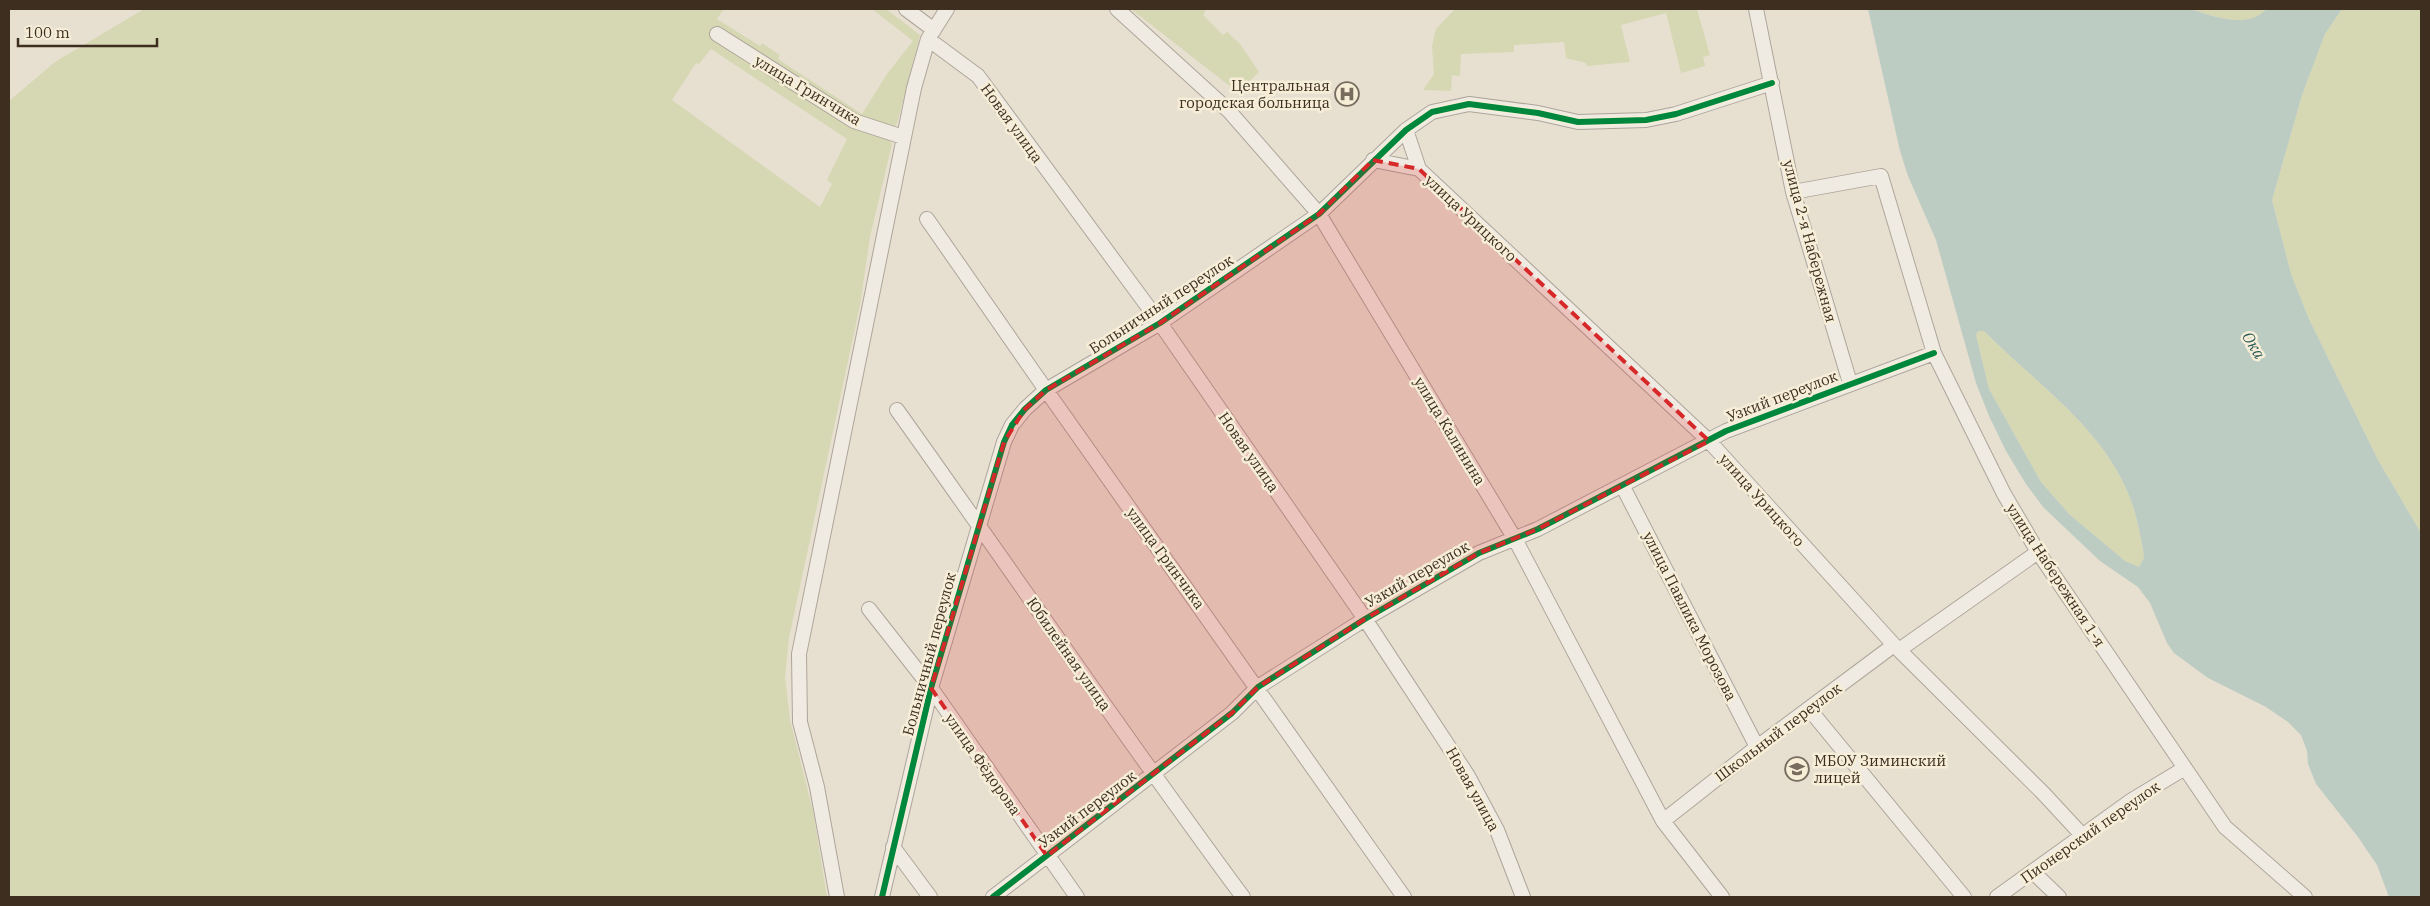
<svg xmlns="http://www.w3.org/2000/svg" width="2430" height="906" viewBox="0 0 2430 906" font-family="'IBM Plex Serif',serif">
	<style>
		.green { fill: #d6d7b3; fill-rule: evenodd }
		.water { fill: #bcccc2; fill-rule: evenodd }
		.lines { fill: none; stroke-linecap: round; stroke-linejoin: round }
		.minor-casing { stroke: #ada599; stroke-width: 16 }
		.minor { stroke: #efebe3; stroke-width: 14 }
		.cycleway-casing { stroke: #f7eed8; stroke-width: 9 }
		.cycleway { stroke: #00873e; stroke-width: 6 }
		.marked { fill: #d62828; fill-opacity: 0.2; stroke: #d62828; stroke-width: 4; stroke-dasharray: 10 6; stroke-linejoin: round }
		.labels { text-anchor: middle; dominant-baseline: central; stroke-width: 5; stroke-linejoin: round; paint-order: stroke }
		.poi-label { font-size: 15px; fill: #3d2e20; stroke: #f7eed8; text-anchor: end }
		.street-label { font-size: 15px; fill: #3d2e20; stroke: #f7eed8 }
		.water-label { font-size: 16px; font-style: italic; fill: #2f5d5a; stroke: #f7eed8 }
	</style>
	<rect width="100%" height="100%" fill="#e7e0d1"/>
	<!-- green -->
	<path class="green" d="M144,9H724L717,19L760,46L762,43L780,55L778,59L862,114L887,74L913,41L872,9H886L920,35L897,124L893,127L889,139L892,144L870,237L860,305L789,638L785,677L790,720L813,811L827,897H9V101L55,62ZM711,49L847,139L827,180L832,184L820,207L672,100L696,63L699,64Z
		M1131,9H1204L1206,10L1203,15L1223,35L1227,32L1240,44L1259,72L1245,86L1236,91Z
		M1455,9H1697L1710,55L1703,57L1705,66L1681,73L1666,13L1621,25L1630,62L1587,66L1586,63L1566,58L1564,42L1514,45V52L1461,54L1460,76L1452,75L1451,91L1423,90L1434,74L1432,46L1436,29Z
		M2190,9H2267C2245,30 2215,16 2190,9Z
		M2342,9H2421V533L2378,460L2309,319L2291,274L2272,200L2302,95L2325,34Z
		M1978,331H1984C2034,382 2100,425 2128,493C2136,511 2139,530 2143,549L2144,558L2139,567L2125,561L2069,514L2041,482L1989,389L1976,335Z"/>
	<!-- water -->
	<path class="water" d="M1868,9H2190C2215,16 2245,30 2267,9H2342L2325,34L2302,95L2272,200L2291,274L2309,319L2378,460L2421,533V897H2389L2377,865L2358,837L2316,784L2308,764L2307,751L2301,735L2288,722L2266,707L2208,678L2174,653L2167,643L2150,603L2138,587L2100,561L2043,507L2026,484L2006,451L1989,416L1976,383L1936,240L1908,176L1900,151ZM1978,331H1984C2034,382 2100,425 2128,493C2136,511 2139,530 2143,549L2144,558L2139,567L2125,561L2069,514L2041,482L1989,389L1976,335Z"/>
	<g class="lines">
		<!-- minor casing -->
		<g class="minor-casing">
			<path id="minor" d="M906,9L934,30
				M1117,9L1229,111L1319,214L1515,539L1663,821L1722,897
				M1756,9L1793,192L1850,383
				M717,34L854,121L903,137
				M928,39L978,76L1160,323L1365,619L1468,776L1497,830L1523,897
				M1406,130L1419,169
				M1373,160L1419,169L1709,441L1894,645L2043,793L2082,835
				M1793,192L1881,176L1934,353L2004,494L2038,552L2225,827L2305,897
				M927,219L1046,390L1404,897
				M897,410C1013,572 1124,737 1243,897
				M1622,485L1757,747
				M869,609L931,688L1077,897
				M1899,650L2038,552
				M1809,709L1964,897
				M1663,821L1757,747L1894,645
				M893,847L930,897
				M2033,872L2059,897
				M837,897L817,787L800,722L799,654L914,88L928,39L947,9
				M882,897L931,688L1004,442L1012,425L1025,409L1046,390L1160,323L1319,214L1406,130L1432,112L1469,104L1538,113L1578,122L1646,120L1676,114L1772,83
				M993,897L1232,713L1258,687L1365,619L1479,553L1538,529L1726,431L1934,353
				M1997,897L2132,800L2185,768"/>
		</g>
		<!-- minor -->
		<use href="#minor" class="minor"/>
		<!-- cycleway casing -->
		<g class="cycleway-casing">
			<path id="cycleway" d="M882,897L931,688L1004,442L1012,425L1025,409L1046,390L1160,323L1319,214L1406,130L1432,112L1469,104L1538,113L1578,122L1646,120L1676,114L1772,83
				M993,897L1232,713L1258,687L1365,619L1479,553L1538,529L1726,431L1934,353"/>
		</g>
		<!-- cycleway -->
		<use href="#cycleway" class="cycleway"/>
	</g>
	<!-- marked area -->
	<path class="marked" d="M1373,160L1419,169L1709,441L1538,529L1479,553L1365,619L1258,687L1232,713L1047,856L931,688L1004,442L1025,409L1046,390L1160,323L1319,214Z"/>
	<!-- icons -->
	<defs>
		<g id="hospital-ring" transform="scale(1.25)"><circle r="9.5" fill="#f7eed8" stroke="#786c5e" stroke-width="1.5"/><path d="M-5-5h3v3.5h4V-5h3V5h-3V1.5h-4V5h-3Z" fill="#786c5e"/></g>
		<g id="school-ring" transform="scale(1.25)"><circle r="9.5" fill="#f7eed8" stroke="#786c5e" stroke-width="1.5"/><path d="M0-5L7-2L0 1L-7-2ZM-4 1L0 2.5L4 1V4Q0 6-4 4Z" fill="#786c5e"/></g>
	</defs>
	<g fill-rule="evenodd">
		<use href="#hospital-ring" x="1347" y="94"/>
		<use href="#school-ring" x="1797" y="769"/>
	</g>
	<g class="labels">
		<!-- poi labels -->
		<g class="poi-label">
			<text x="1330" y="85">Центральная<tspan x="1330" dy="17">городская больница</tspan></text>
			<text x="1814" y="760" text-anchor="start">МБОУ Зиминский<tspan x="1814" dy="17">лицей</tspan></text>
		</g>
		<!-- street labels -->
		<g class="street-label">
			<text transform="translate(808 90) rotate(31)">улица Гринчика</text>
			<text transform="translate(1012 123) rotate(54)">Новая улица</text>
			<text transform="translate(1471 218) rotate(43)">улица Урицкого</text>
			<text transform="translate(1810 241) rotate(75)">улица 2-я Набережная</text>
			<text transform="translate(1161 304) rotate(-33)">Больничный переулок</text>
			<text transform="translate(1782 396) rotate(-21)">Узкий переулок</text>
			<text transform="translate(1450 431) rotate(59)">улица Калинина</text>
			<text transform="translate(1249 452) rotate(55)">Новая улица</text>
			<text transform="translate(1762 500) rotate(48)">улица Урицкого</text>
			<text transform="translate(1166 558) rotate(54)">улица Гринчика</text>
			<text transform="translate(1417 574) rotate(-30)">Узкий переулок</text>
			<text transform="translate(2056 575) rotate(57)">улица Набережная 1-я</text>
			<text transform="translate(1690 616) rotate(63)">улица Павлика Морозова</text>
			<text transform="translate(929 654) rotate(-75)">Больничный переулок</text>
			<text transform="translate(1069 654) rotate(55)">Юбилейная улица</text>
			<text transform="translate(1778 732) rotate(-37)">Школьный переулок</text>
			<text transform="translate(983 764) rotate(55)">улица Фёдорова</text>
			<text transform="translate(1473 789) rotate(61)">Новая улица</text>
			<text transform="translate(1087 809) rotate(-37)">Узкий переулок</text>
			<text transform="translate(2090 832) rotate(-35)">Пионерский переулок</text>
		</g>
		<!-- water labels -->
		<g class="water-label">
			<text transform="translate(2254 345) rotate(59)">Ока</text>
		</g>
	</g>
	<!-- border -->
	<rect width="2430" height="906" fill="none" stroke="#3d2e20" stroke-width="20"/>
	<!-- scale -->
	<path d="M18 38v8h139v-8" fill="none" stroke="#3d2e20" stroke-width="2.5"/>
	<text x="25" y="38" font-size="15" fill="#3d2e20" stroke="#f7eed8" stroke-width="4" paint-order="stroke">100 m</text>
</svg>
